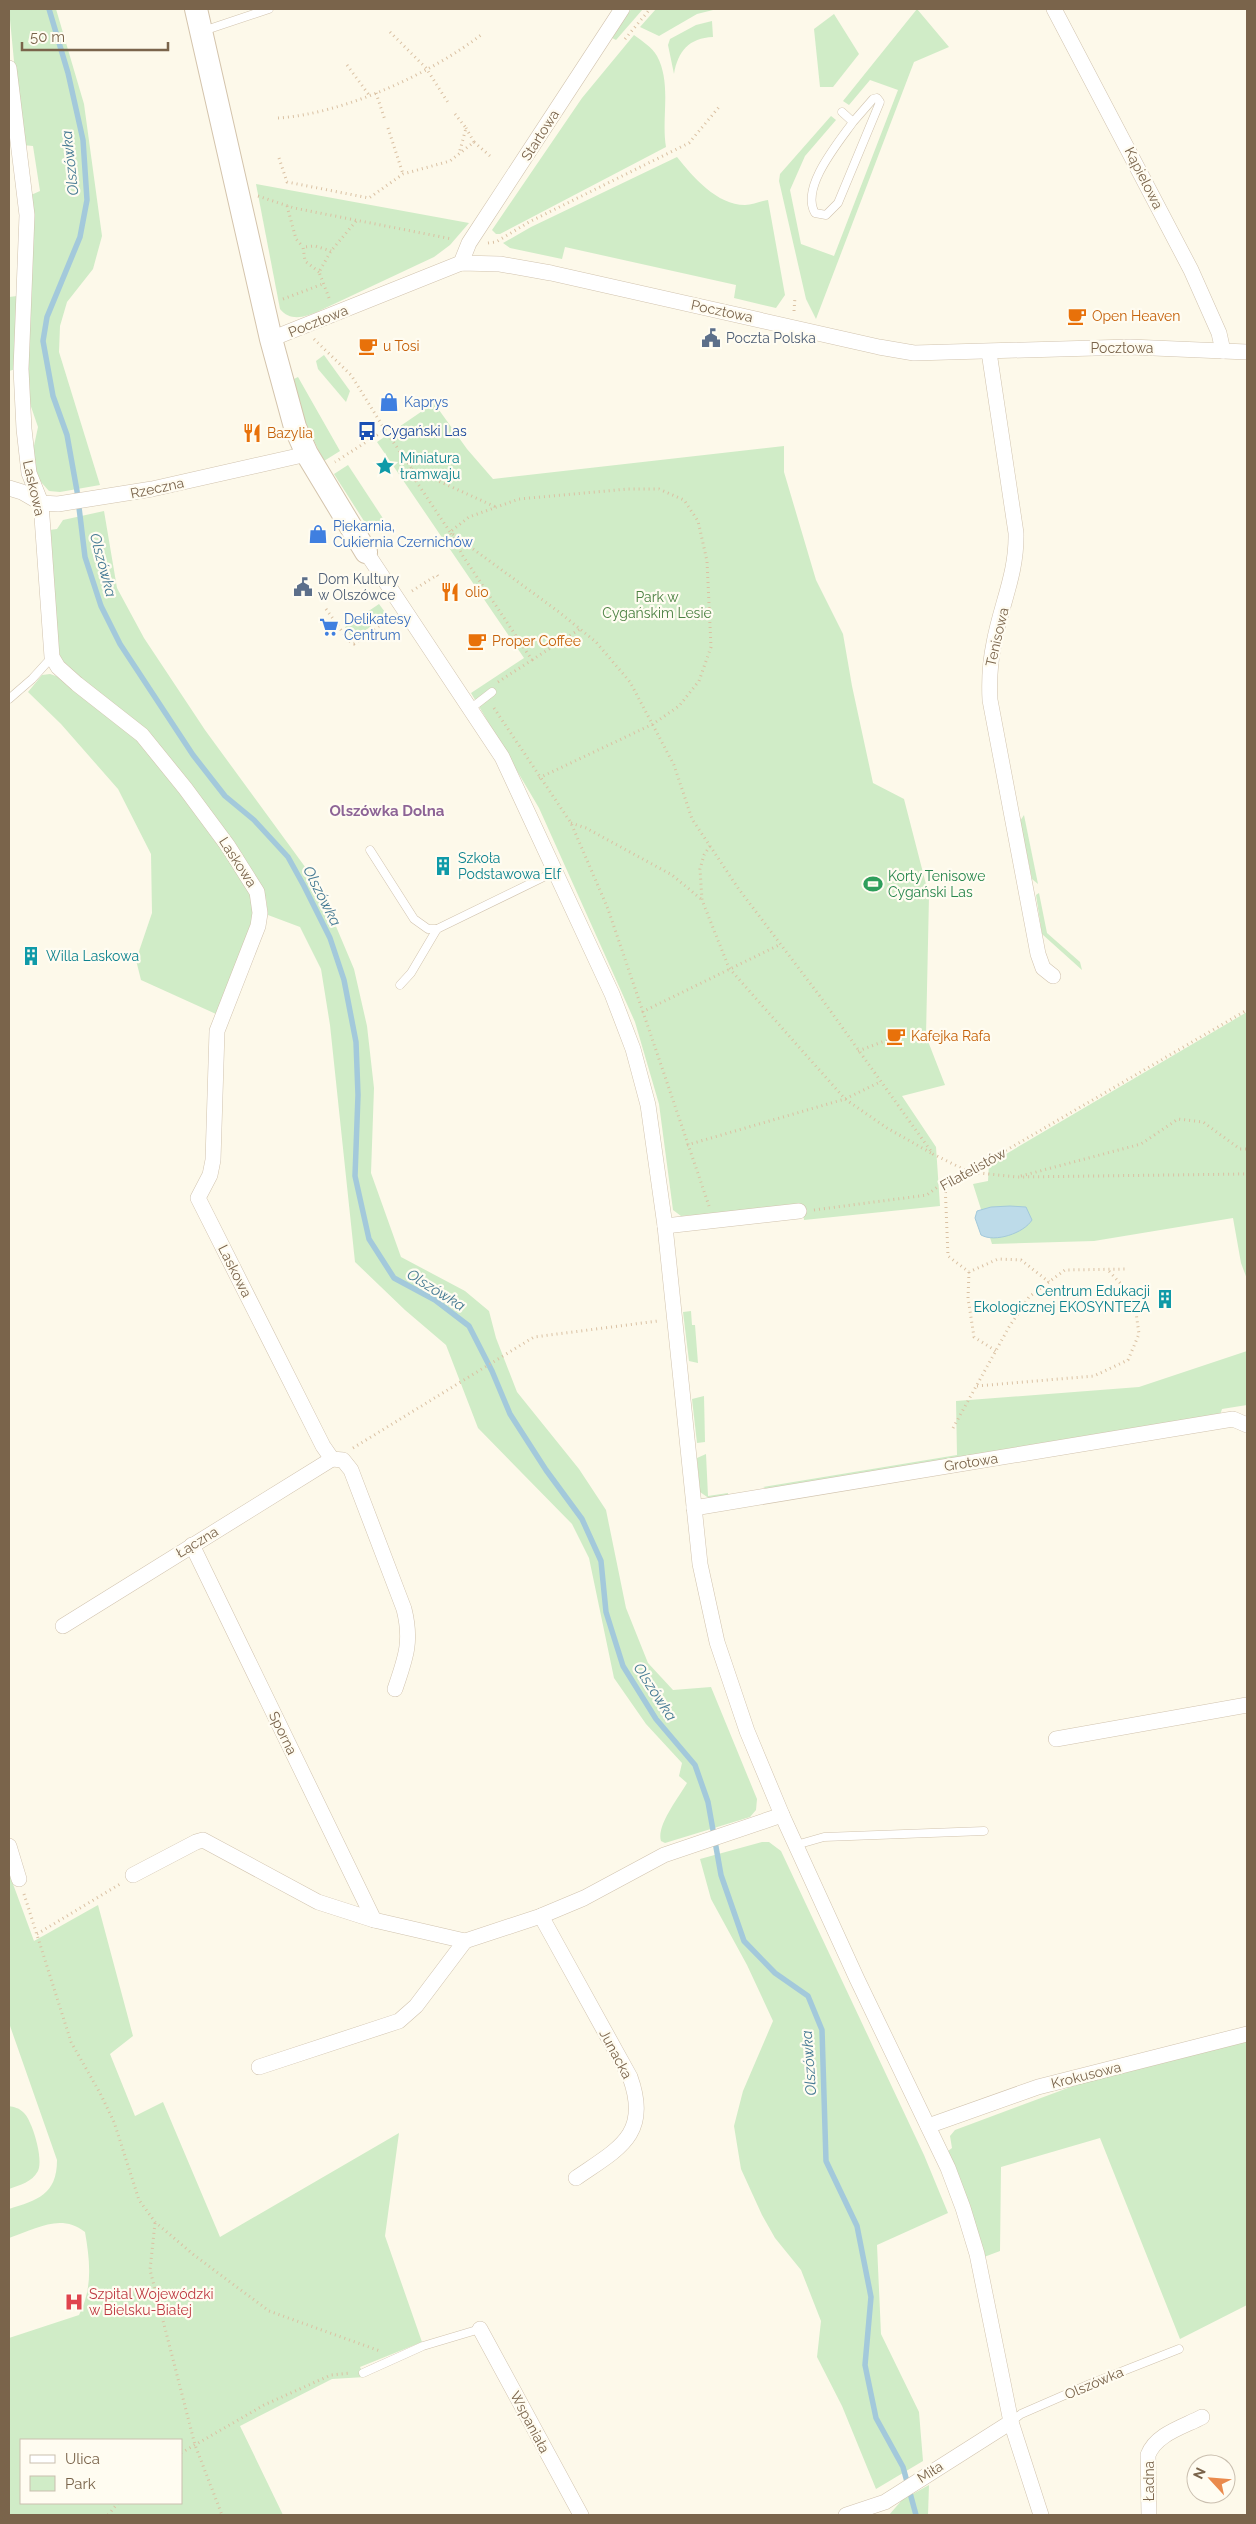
<svg xmlns="http://www.w3.org/2000/svg" width="1256" height="2524" viewBox="0 0 1256 2524" font-family="Raleway,sans-serif">
	<style>
		.green { fill: #d0ecc7; fill-rule: evenodd }
		.water { fill: #bddbe9; stroke: #a3c9db }
		.lines { fill: none; stroke-linecap: round; stroke-linejoin: round }
		.stream { stroke: #a3c9db; stroke-width: 5.5 }
		.lane-casing { stroke: #d1c3ae; stroke-width: 9 }
		.street-casing { stroke: #d1c3ae; stroke-width: 16 }
		.secondary-casing { stroke: #d4c4ac; stroke-width: 24 }
		.path { stroke: #dac1a3; stroke-width: 3; stroke-dasharray: 1 4; stroke-linecap: butt }
		.lane { stroke: #fff; stroke-width: 8 }
		.street { stroke: #fff; stroke-width: 15 }
		.secondary { stroke: #fff; stroke-width: 22 }
		.labels { text-anchor: middle; stroke-width: 4.5; stroke-linejoin: round; paint-order: stroke }
		.street-label { font-size: 14px; fill: #7a644b; stroke: #fffcf1 }
		.food-label { font-size: 14px; fill: #c56008; stroke: #fffcf1; text-anchor: start }
		.service-label { font-size: 14px; fill: #4e5e75; stroke: #fffcf1; text-anchor: start }
		.shop-label { font-size: 14px; fill: #366cbe; stroke: #fffcf1; text-anchor: start }
		.transit-label { font-size: 14px; fill: #164399; stroke: #fffcf1; text-anchor: start }
		.culture-label { font-size: 14px; fill: #0d838f; stroke: #fffcf1; text-anchor: start }
		.park-label { font-size: 14px; fill: #4b8142; stroke: #fffcf1 }
		.leisure-label { font-size: 14px; fill: #27864d; stroke: #fffcf1; text-anchor: start }
		.health-label { font-size: 14px; fill: #be3a42; stroke: #fffcf1; text-anchor: start }
		.water-label { font-size: 15px; font-style: italic; fill: #477b95; stroke: #fffcf1 }
		.neighbourhood-label { font-size: 15px; font-weight: bold; fill: #8d6496; stroke: #fffcf1 }
	</style>
	<rect width="100%" height="100%" fill="#fdf9ea"/>
	<g class="green">
		<path d="M9 9H56L84 104 102 236 93 269 67 302 60 326 59 352 100 485 60 492 49 491 41 482 38 483 32 455 38 427 27 395 31 195 40 191 33 146 22 145Z"/>
		<path d="M631 9H643L616 40 612 38Z"/>
		<path d="M656 9H717L697 14 659 36 640 27Z"/>
		<path d="M917 9 949 47 914 62 816 319 806 299 779 181 780 174 831 116 836 120 805 156 790 190 801 244 834 256 898 90 870 80 849 105 843 101Z"/>
		<path d="M834 14 859 54 833 87H820L814 29Z"/>
		<path d="M712 21 713 37C689 38 678 51 674 74L668 45 670 39 696 25Z"/>
		<path d="M634 35C642 41 652 47 657 56 672 84 661 118 666 147L500 234H496L492 230 582 98Z"/>
		<path d="M677 157C693 177 717 205 745 205 752 205 761 201 768 200L785 295 776 308 734 298 736 285 565 247 562 259 510 248 503 243 531 227Z"/>
		<path d="M256 184 469 223 450 245 434 257 319 311C306 317 290 322 280 309Z"/>
		<path d="M17 296 16 369 9 371V297Z"/>
		<path d="M324 355 350 391 346 402 318 369 316 361Z"/>
		<path d="M298 377 340 451 324 461C316 445 291 396 294 379Z"/>
		<path d="M434 403 467 449 493 479 784 446V472L816 580 843 634 852 686 873 783 904 799 929 896 926 1036 945 1085 902 1096 936 1147 940 1206 804 1220 802 1204 744 1212 681 1216 673 1210 659 1104 635 1022 539 808 471 693 524 658 377 442Z"/>
		<path d="M348 465 386 523 371 532 334 474Z"/>
		<path d="M104 511 117 588 144 638 205 730 319 886 354 969 367 1026 374 1088 371 1173 401 1257 465 1291 489 1311 496 1338 517 1392 579 1469 606 1510 626 1608 648 1663 673 1690 711 1687 757 1799 756 1810 750 1817 665 1843 661 1841C656 1826 679 1797 687 1783L679 1776 682 1763 646 1724 614 1678 589 1558 572 1524 478 1428 446 1345 405 1310 355 1262 330 1025 321 969 300 927 268 915 266 898 259 882 189 786 64 663 58 655 49 530 57 529 63 520Z"/>
		<path d="M379 604 387 615 353 639 345 627Z"/>
		<path d="M50 674 62 678 139 738 222 846 253 900 252 924 216 1014 141 980 136 960 152 913 151 854 118 789 61 724 28 692 42 675Z"/>
		<path d="M1024 815 1038 884 1032 879 1020 821Z"/>
		<path d="M1039 893 1047 933 1080 962 1082 970 1042 934 1036 895Z"/>
		<path d="M1247 1012V1279L1241 1263 1233 1218 1094 1241 992 1244 973 1184 988 1181 989 1164Z"/>
		<path d="M691 1311 692 1325H695L698 1363 689 1361 683 1312Z"/>
		<path d="M1247 1351V1405L1222 1409 1220 1415 772 1491 763 1487 957 1455 956 1401 1139 1387Z"/>
		<path d="M704 1396 705 1442 697 1443 692 1399Z"/>
		<path d="M706 1454 708 1496 728 1493V1497L710 1499 700 1492 697 1458Z"/>
		<path d="M762 1842H769L781 1851 924 2155 948 2213 877 2245 881 2334 919 2412 923 2461 876 2489 842 2406 817 2357 821 2321 801 2270 775 2238 762 2215 741 2169 734 2126 743 2091 773 2021 747 1965 711 1899 700 1859Z"/>
		<path d="M9 1873 34 1941 98 1905 133 2036 110 2054 135 2116 163 2102 220 2237 399 2133 385 2236 422 2342 360 2367 365 2377 332 2379 240 2426 283 2515H9V2338L79 2315C93 2288 90 2261 85 2232 60 2213 37 2229 9 2238V2209C37 2200 57 2195 57 2160L9 2023ZM21 2440H181V2503H21Z"/>
		<path d="M1247 2040V2305L1180 2339 1100 2138 1001 2167 1000 2251 984 2257 948 2151 952 2148 950 2136 955 2130 1084 2082Z"/>
		<path d="M9 2106C14 2107 19 2108 23 2112 32 2119 44 2160 38 2171 32 2182 20 2185 9 2189Z"/>
		<path d="M929 2485 928 2515H889L902 2500Z"/>
	</g>
	<path class="water" d="M1010 1206 1026 1207 1032 1220C1024 1233 995 1243 981 1235L975 1218 977 1211 991 1207Z"/>
	<g class="lines">
		<path class="stream" d="M49 9 68 73 83 140 87 200 80 237 47 317 43 341 53 396 67 435 77 491 85 557 101 606 120 644 193 755 225 796 254 820 288 857 304 886 330 938 344 980 356 1042 358 1095 355 1176 369 1239 394 1278 435 1300 469 1326 492 1371 510 1414 546 1470 582 1519 601 1561 606 1612 623 1666 656 1719 695 1765 708 1802 721 1875 744 1941 775 1973 808 1996 822 2030 826 2161 857 2226 871 2297 865 2365 876 2418 903 2467 916 2515"/>
		<g class="lane-casing">
			<g id="lane">
				<path d="M203 31 269 9"/>
				<path d="M842 112 853 122C838 143 800 188 815 213L826 215 838 203 880 102 877 98 873 99 853 122"/>
				<path d="M9 699 32 679 52 657"/>
				<path d="M470 709 492 692"/>
				<path d="M370 850 414 919 428 929H437"/>
				<path d="M400 985 411 973 437 929 556 871"/>
				<path d="M796 1845 824 1837 984 1831"/>
				<path d="M363 2373 423 2346 480 2329"/>
				<path d="M1011 2422 1021 2414 1090 2384 1179 2349"/>
			</g>
		</g>
		<g class="street-casing">
			<g id="street">
				<path d="M1054 9 1191 270 1219 333 1223 351"/>
				<path d="M9 68 27 215 21 369 24 429 29 473 41 503 52 657 58 667 77 684 142 735 185 788 228 846 257 892 260 913 258 926 217 1031 213 1160 210 1175 198 1198 323 1446 332 1459 343 1460 351 1470 404 1609C412 1641 406 1657 395 1689"/>
				<path d="M461 263 469 243 622 9"/>
				<path d="M271 339 461 263 500 264 551 273 879 347 914 353 1130 347 1247 352"/>
				<path d="M989 352 1016 533C1017 574 1001 604 994 643 990 662 989 681 990 700L1038 954 1043 968 1053 976"/>
				<path d="M9 488 22 492 41 503 58 504 152 489 307 454"/>
				<path d="M366 552 502 757 612 994 633 1049 648 1105 665 1226 700 1564 717 1642 747 1731 782 1815 857 1979 948 2168 963 2208 977 2254 1011 2422 1041 2515"/>
				<path d="M665 1226 799 1211"/>
				<path d="M694 1508 1233 1419 1247 1425"/>
				<path d="M192 1545 374 1920"/>
				<path d="M63 1626 332 1459"/>
				<path d="M1056 1739 1247 1705"/>
				<path d="M9 1846 19 1879"/>
				<path d="M133 1875 196 1842 203 1840 318 1902 374 1920 465 1941"/>
				<path d="M541 1916 630 2077C651 2135 618 2149 576 2178"/>
				<path d="M465 1941 541 1916 584 1898 664 1855 782 1815"/>
				<path d="M259 2067 399 2021 416 2006 465 1941"/>
				<path d="M928 2126 1038 2087 1247 2034"/>
				<path d="M480 2329 581 2515"/>
				<path d="M846 2515 885 2502 1011 2422"/>
				<path d="M1149 2515 1148 2455C1156 2434 1183 2427 1202 2417"/>
			</g>
		</g>
		<g class="secondary-casing">
			<path id="secondary" d="M196 9 271 339 295 427 307 454 366 552"/>
		</g>
		<g class="path">
			<path d="M390 32 426 68 449 104"/>
			<path d="M625 39 650 9"/>
			<path d="M347 65 369 95"/>
			<path d="M376 93 385 120"/>
			<path d="M455 114 466 128 459 154"/>
			<path d="M278 118C343 114 430 74 481 35"/>
			<path d="M388 128 403 174"/>
			<path d="M466 128 474 142"/>
			<path d="M279 158 287 182 369 198 403 174 450 161 474 142 490 156"/>
			<path d="M258 196 294 208 452 239"/>
			<path d="M287 206 296 239 303 247"/>
			<path d="M488 243 496 242 529 222 689 143 719 107"/>
			<path d="M319 272 305 261 303 247 315 246 331 251"/>
			<path d="M329 298 319 272 331 251 357 220"/>
			<path d="M283 299 323 284"/>
			<path d="M794 311 795 297"/>
			<path d="M314 339 351 375 385 430 335 462"/>
			<path d="M385 430 412 469 416 481 450 532 559 612 596 642 630 682 674 765 692 819 738 888 819 995 933 1154 969 1172 1017 1177 1247 1174"/>
			<path d="M412 469 498 508"/>
			<path d="M412 591 437 575 440 579"/>
			<path d="M326 609 349 641 354 644 390 618"/>
			<path d="M532 660 580 629"/>
			<path d="M498 682 532 660 463 556 450 532 469 517 519 499 628 489H659L684 500 698 521 707 561 711 647 699 681 679 706 653 724 539 778"/>
			<path d="M494 708 571 823 608 909 709 1206"/>
			<path d="M571 823 586 828 672 875 701 899"/>
			<path d="M710 846 704 855 700 869 702 900 729 968 845 1099 887 1128 931 1153"/>
			<path d="M642 1012 781 944"/>
			<path d="M858 1051 890 1039"/>
			<path d="M687 1145 845 1099 880 1082"/>
			<path d="M1021 1176 1141 1144 1178 1119 1203 1122 1240 1149H1247"/>
			<path d="M945 1182 948 1256 969 1272 998 1259 1021 1260 1049 1282"/>
			<path d="M814 1210 927 1195 945 1181 969 1172 1247 1010"/>
			<path d="M969 1272 968 1298 974 1337 996 1351"/>
			<path d="M977 1386 1094 1376 1128 1360 1139 1334 1134 1298 1107 1269"/>
			<path d="M953 1428 1009 1327 1029 1297 1065 1270 1128 1269"/>
			<path d="M353 1448 534 1337 658 1321"/>
			<path d="M24 1894 71 2042 100 2093 114 2122 139 2200 155 2222 194 2255 269 2311 380 2351"/>
			<path d="M37 1934 120 1884"/>
			<path d="M155 2223 150 2270 195 2445 222 2515"/>
			<path d="M181 2453 264 2405 331 2375 351 2373"/>
			<path d="M108 2515 118 2503"/>
		</g>
		<use href="#lane" class="lane"/>
		<use href="#street" class="street"/>
		<use href="#secondary" class="secondary"/>
	</g>
	<defs>
		<g id="cafe-bare" transform="scale(1.5)"><path d="M-5.5-4.5H6V0H3Q3 3.5 0 3.5H-2.5Q-5.5 3.5-5.5 0ZM3-3.2v2h1.7v-2ZM-6 4.5H4V6H-6Z" fill="#e8710a" stroke="#fffcf1" stroke-width="2.5" paint-order="stroke"/></g>
		<g id="civic-bare" transform="scale(1.5)"><path d="M-.6-6.5H3V-4.5H.6V-3L4-1V1h2V6H-6V1h2V-1L-.6-3ZM-1.2 2.5V6h2.4V2.5Z" fill="#5c6f8a" stroke="#fffcf1" stroke-width="2.5" paint-order="stroke"/></g>
		<g id="shop-bare" transform="scale(1.5)"><path d="M-5-2.5h2.3a2.7 3.5 0 0 1 5.4 0H5L5.5 6h-11ZM-1.5-2.5h3a1.5 2.3 0 0 0-3 0Z" fill="#3f7fe0" stroke="#fffcf1" stroke-width="2.5" paint-order="stroke"/></g>
		<g id="bus-bare" transform="scale(1.5)"><path d="M-5-6H5V4H4V6H2V4H-2V6H-4V4H-5ZM-3.5-4V0h7V-4ZM-3.5 1.2v1.5H-2V1.2ZM2 1.2v1.5H3.5V1.2Z" fill="#1a4fb4" stroke="#fffcf1" stroke-width="2.5" paint-order="stroke"/></g>
		<g id="restaurant-bare" transform="scale(1.5)"><path d="M-5-6h1v4h1v-4h1v4h1v-4h1v5L-1.5 .5V6h-2V.5L-5-1ZM5-6V6H3V1.5H1.5Q1.5-4 5-6Z" fill="#e8710a" stroke="#fffcf1" stroke-width="2.5" paint-order="stroke"/></g>
		<g id="sight-bare" transform="scale(1.5)"><path d="M0-6L1.8-2.2L6-1.7L2.9 1.2L3.7 5.4L0 3.3L-3.7 5.4L-2.9 1.2L-6-1.7L-1.8-2.2Z" fill="#0f9aa8" stroke="#fffcf1" stroke-width="2.5" paint-order="stroke"/></g>
		<g id="supermarket-bare" transform="scale(1.5)"><path d="M-6-5.5h2.5l.6 2H6L4.5 2H-2.5L-4.4-4H-6ZM-1.5 3.2a1.3 1.3 0 1 0 .1 0ZM3 3.2a1.3 1.3 0 1 0 .1 0Z" fill="#3f7fe0" stroke="#fffcf1" stroke-width="2.5" paint-order="stroke"/></g>
		<g id="building-bare" transform="scale(1.5)"><path d="M-4-6H4V6H1V3H-1V6H-4ZM-2.5-4.3h1.7v1.8h-1.7ZM.8-4.3h1.7v1.8H.8ZM-2.5-1h1.7V.8h-1.7ZM.8-1h1.7V.8H.8Z" fill="#0f9aa8" stroke="#fffcf1" stroke-width="2.5" paint-order="stroke"/></g>
		<g id="stadium-bare" transform="scale(1.5)"><path d="M0-5a6.5 5 0 1 0 0 10a6.5 5 0 1 0 0-10ZM-3.5-1.8h7v3.6h-7Z" fill="#2e9e5b" stroke="#fffcf1" stroke-width="2.5" paint-order="stroke"/></g>
		<g id="hospital-bare" transform="scale(1.5)"><path d="M-5-5h3v3.5h4V-5h3V5h-3V1.5h-4V5h-3Z" fill="#e0444e" stroke="#fffcf1" stroke-width="2.5" paint-order="stroke"/></g>
	</defs>
	<g fill-rule="evenodd">
		<use href="#cafe-bare" x="1077" y="316"/>
		<use href="#civic-bare" x="711" y="338"/>
		<use href="#cafe-bare" x="368" y="346"/>
		<use href="#shop-bare" x="389" y="402"/>
		<use href="#bus-bare" x="367" y="431"/>
		<use href="#restaurant-bare" x="252" y="433"/>
		<use href="#sight-bare" x="385" y="466"/>
		<use href="#shop-bare" x="318" y="534"/>
		<use href="#civic-bare" x="303" y="587"/>
		<use href="#restaurant-bare" x="450" y="592"/>
		<use href="#supermarket-bare" x="329" y="627"/>
		<use href="#cafe-bare" x="477" y="641"/>
		<use href="#building-bare" x="443" y="866"/>
		<use href="#stadium-bare" x="873" y="884"/>
		<use href="#building-bare" x="31" y="956"/>
		<use href="#cafe-bare" x="896" y="1036"/>
		<use href="#building-bare" x="1165" y="1299"/>
		<use href="#hospital-bare" x="74" y="2302"/>
	</g>
	<g class="labels">
		<g class="street-label">
			<text transform="translate(540 135) rotate(-57)" y="5">Startowa</text>
			<text transform="translate(1144 178) rotate(63)" y="5">Kąpielowa</text>
			<text transform="translate(722 311) rotate(12)" y="5">Pocztowa</text>
			<text transform="translate(318 321) rotate(-22)" y="5">Pocztowa</text>
			<text x="1122" y="353">Pocztowa</text>
			<text transform="translate(34 488) rotate(77)" y="5">Laskowa</text>
			<text transform="translate(157 488) rotate(-12)" y="5">Rzeczna</text>
			<text transform="translate(997 637) rotate(-77)" y="5">Tenisowa</text>
			<text transform="translate(238 862) rotate(57)" y="5">Laskowa</text>
			<text transform="translate(973 1169) rotate(-29)" y="5">Filatelistów</text>
			<text transform="translate(235 1271) rotate(63)" y="5">Laskowa</text>
			<text transform="translate(971 1462) rotate(-9)" y="5">Grotowa</text>
			<text transform="translate(197 1542) rotate(-31)" y="5">Łączna</text>
			<text transform="translate(283 1733) rotate(64)" y="5">Sporna</text>
			<text transform="translate(616 2054) rotate(62)" y="5">Junacka</text>
			<text transform="translate(1086 2075) rotate(-14)" y="5">Krokusowa</text>
			<text transform="translate(1094 2383) rotate(-23)" y="5">Olszówka</text>
			<text transform="translate(530 2422) rotate(62)" y="5">Wspaniała</text>
			<text transform="translate(930 2472) rotate(-33)" y="5">Miła</text>
			<text transform="translate(1149 2481) rotate(-90)" y="5">Ładna</text>
		</g>
		<g class="food-label">
			<text x="1092" y="321">Open Heaven</text>
			<text x="383" y="351">u Tosi</text>
			<text x="267" y="438">Bazylia</text>
			<text x="465" y="597">olio</text>
			<text x="492" y="646">Proper Coffee</text>
			<text x="911" y="1041">Kafejka Rafa</text>
		</g>
		<g class="service-label">
			<text x="726" y="343">Poczta Polska</text>
			<text x="318" y="584">Dom Kultury<tspan x="318" dy="16">w Olszówce</tspan></text>
		</g>
		<g class="shop-label">
			<text x="404" y="407">Kaprys</text>
			<text x="333" y="531">Piekarnia,<tspan x="333" dy="16">Cukiernia Czernichów</tspan></text>
			<text x="344" y="624">Delikatesy<tspan x="344" dy="16">Centrum</tspan></text>
		</g>
		<g class="transit-label">
			<text x="382" y="436">Cygański Las</text>
		</g>
		<g class="culture-label">
			<text x="400" y="463">Miniatura<tspan x="400" dy="16">tramwaju</tspan></text>
			<text x="458" y="863">Szkoła<tspan x="458" dy="16">Podstawowa Elf</tspan></text>
			<text x="46" y="961">Willa Laskowa</text>
			<text x="1150" y="1296" text-anchor="end">Centrum Edukacji<tspan x="1150" dy="16">Ekologicznej EKOSYNTEZA</tspan></text>
		</g>
		<g class="park-label">
			<text x="657" y="602">Park w<tspan x="657" dy="16">Cygańskim Lesie</tspan></text>
		</g>
		<g class="leisure-label">
			<text x="888" y="881">Korty Tenisowe<tspan x="888" dy="16">Cygański Las</tspan></text>
		</g>
		<g class="health-label">
			<text x="89" y="2299">Szpital Wojewódzki<tspan x="89" dy="16">w Bielsku-Białej</tspan></text>
		</g>
		<g class="water-label">
			<text transform="translate(70 163) rotate(-96)" y="5">Olszówka</text>
			<text transform="translate(103 565) rotate(75)" y="5">Olszówka</text>
			<text transform="translate(322 896) rotate(63)" y="5">Olszówka</text>
			<text transform="translate(436 1290) rotate(32)" y="5">Olszówka</text>
			<text transform="translate(655 1692) rotate(57)" y="5">Olszówka</text>
			<text transform="translate(809 2063) rotate(-94)" y="5">Olszówka</text>
		</g>
		<g class="neighbourhood-label">
			<text x="387" y="816">Olszówka Dolna</text>
		</g>
	</g>
	<rect width="1256" height="2524" fill="none" stroke="#7a644b" stroke-width="20"/>
	<rect x="20" y="2439" width="162" height="65" fill="#fffcf1" stroke="#cabfaf"/>
	<rect x="30" y="2455" width="25" height="8" fill="#ffffff" stroke="#cabfaf"/>
	<text x="65" y="2464" font-size="15" fill="#7a644b">Ulica</text>
	<rect x="30" y="2476" width="25" height="15" fill="#d0ecc7" stroke="#cabfaf"/>
	<text x="65" y="2489" font-size="15" fill="#7a644b">Park</text>
	<g transform="translate(1211 2479) rotate(296)"><circle r="24" fill="#fffcf1" stroke="#cabfaf"/>
	<path d="M0-4L9 19L0 12L-9 19Z" fill="#ea8a4c"/>
	<text y="-8" font-size="14" font-weight="bold" text-anchor="middle" fill="#7a644b">N</text>
	</g>
	<path d="M22 42v8h146v-8" fill="none" stroke="#7a644b" stroke-width="2.5"/>
	<text x="30" y="42" font-size="15" fill="#7a644b" stroke="#fffcf1" stroke-width="4" paint-order="stroke">50 m</text>
</svg>
